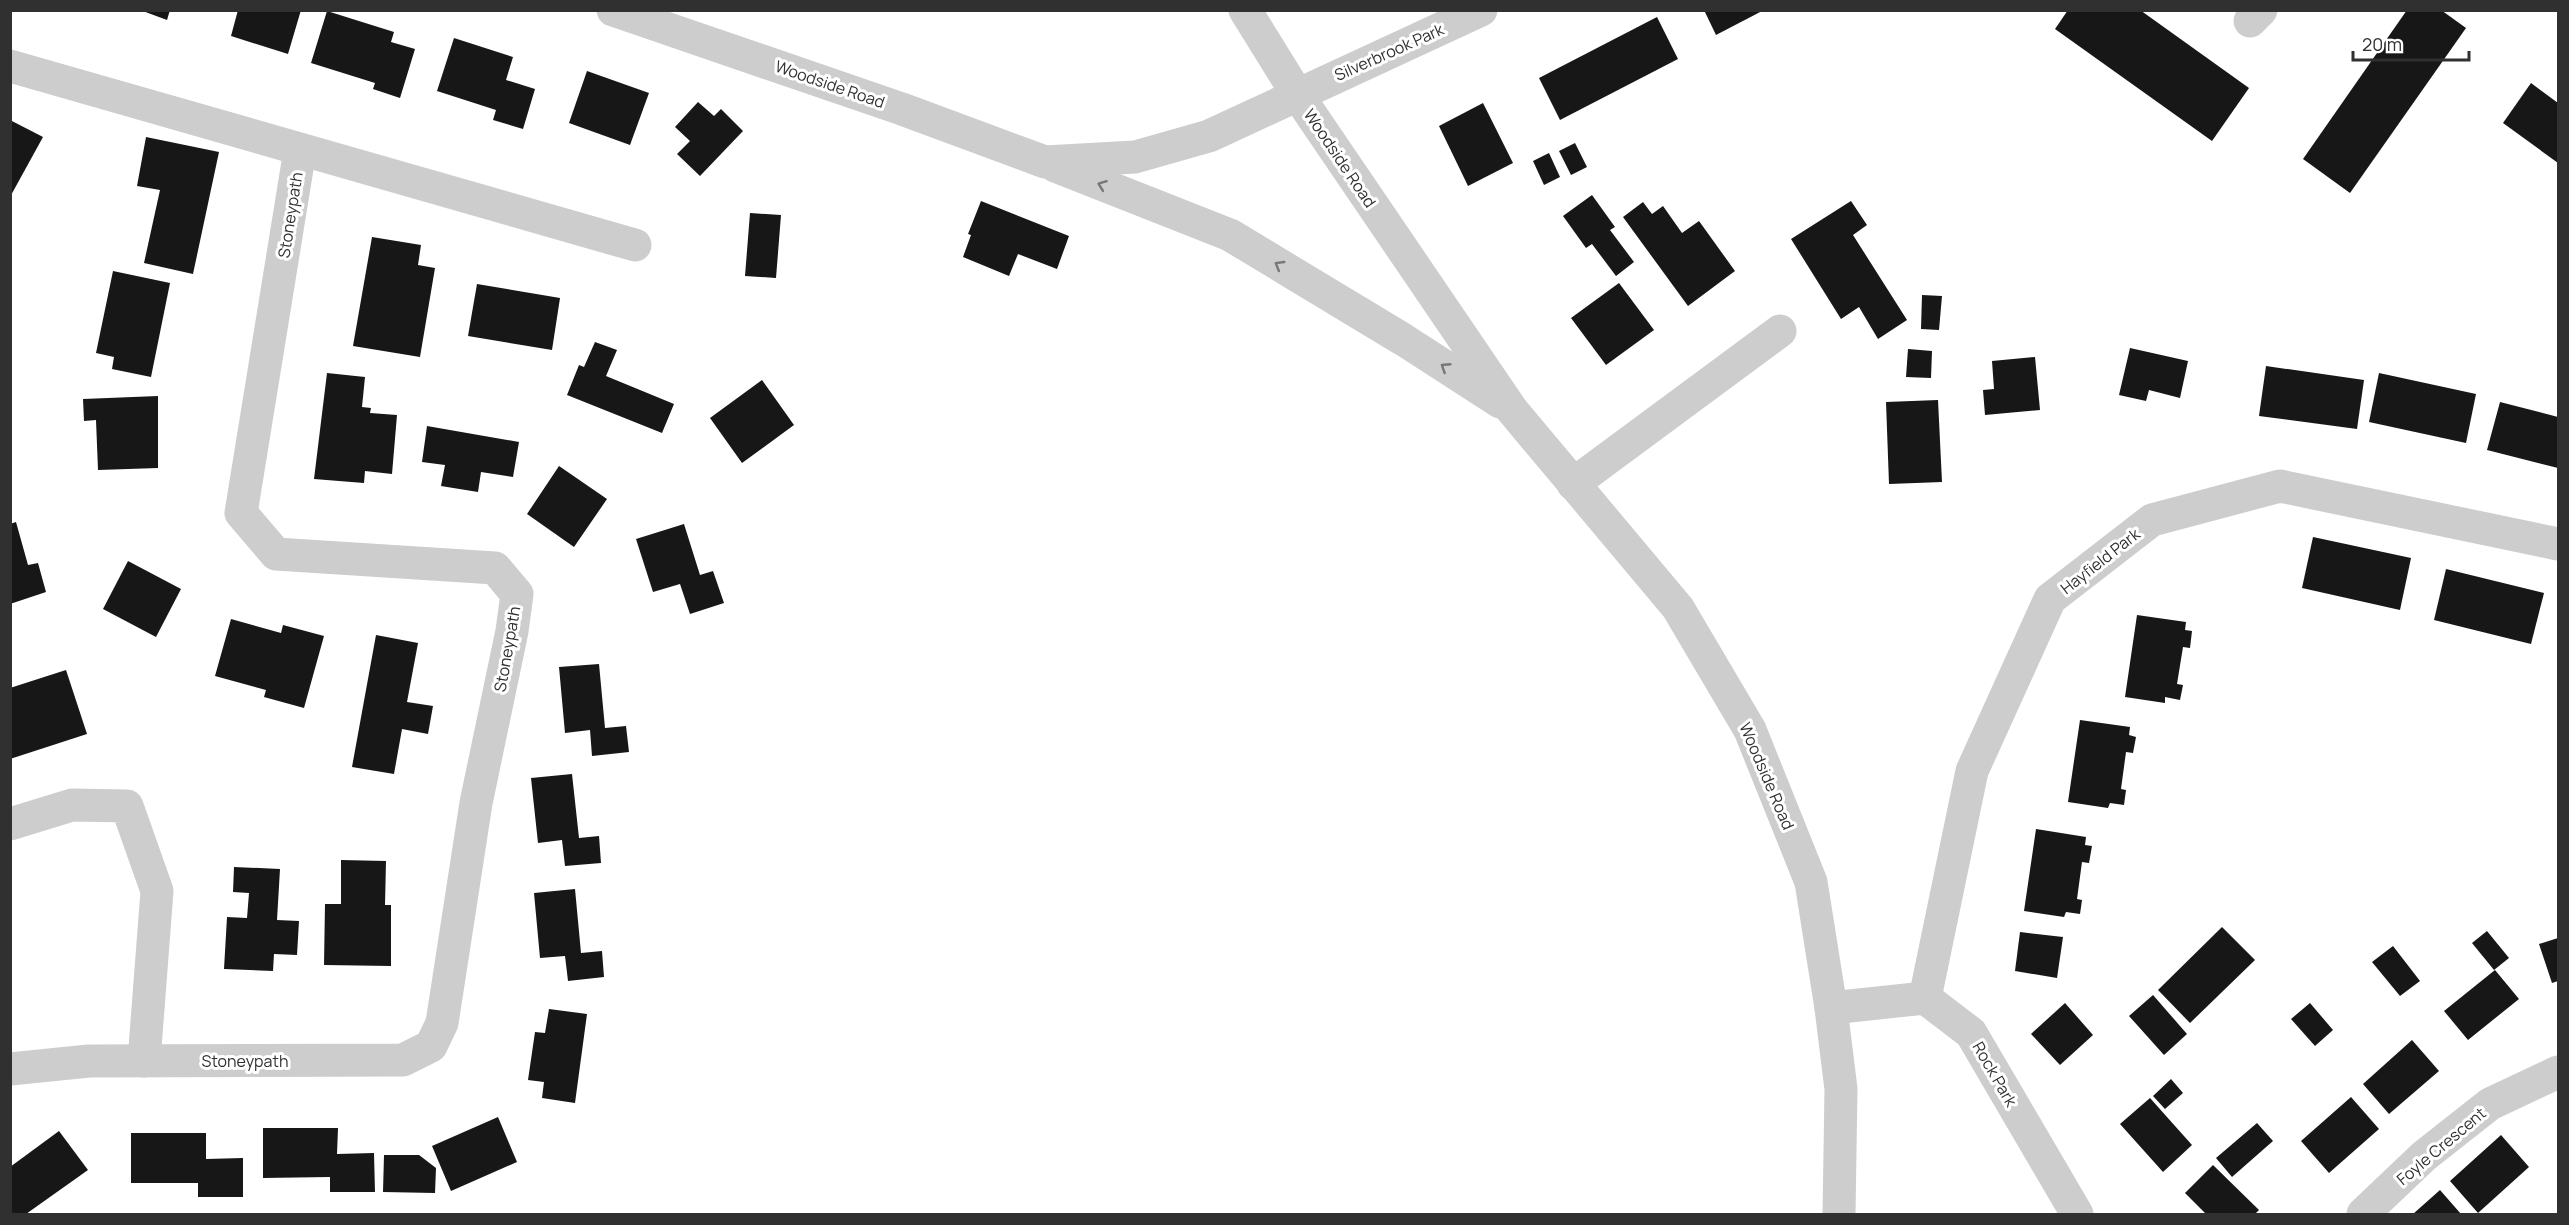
<svg xmlns="http://www.w3.org/2000/svg" width="2569" height="1225" viewBox="0 0 2569 1225" font-family="Manrope,sans-serif">
	<style>
		.building { fill: #171717 }
		.lines { fill: none; stroke-linecap: round; stroke-linejoin: round }
		.minor { stroke: #cdcdcd; stroke-width: 33 }
		.oneway { stroke: #777 }
		.labels { text-anchor: middle; stroke-width: 6; stroke-linejoin: round; paint-order: stroke }
		.street-label { font-size: 16px; fill: #303030; stroke: #fff }
	</style>
	<rect width="100%" height="100%" fill="#fff"/>
	<g class="building">
		<path d="M140 10H170L167 20Z"/>
		<path d="M238 10H301L288 54 231 36Z"/>
		<path d="M1704 10H1764L1716 35Z"/>
		<path d="M2068 10H2140L2249 88 2212 141 2055 29Z"/>
		<path d="M2407 10H2441L2466 28 2350 193 2303 159Z"/>
		<path d="M327 11 394 32 391 42 415 49 400 98 373 89 375 83 311 63Z"/>
		<path d="M1657 17 1678 59 1560 120 1539 78Z"/>
		<path d="M454 38 513 57 506 80 535 89 523 129 493 120 496 110 437 91Z"/>
		<path d="M587 71 649 93 630 145 569 123Z"/>
		<path d="M2531 83 2558 103V163L2503 123Z"/>
		<path d="M698 102 714 116 721 109 743 131 700 176 677 154 690 141 675 127Z"/>
		<path d="M1483 103 1513 163 1468 186 1439 126Z"/>
		<path d="M10 120 43 137 10 197Z"/>
		<path d="M146 137 219 152 193 274 144 263 160 190 137 186Z"/>
		<path d="M1575 143 1587 167 1571 175 1559 151Z"/>
		<path d="M1549 153 1560 177 1544 185 1533 161Z"/>
		<path d="M1592 195 1615 227 1610 230 1634 262 1616 276 1592 244 1586 248 1563 216Z"/>
		<path d="M981 201 1069 236 1057 269 1018 254 1009 276 963 257 971 235 968 234Z"/>
		<path d="M1851 201 1867 225 1853 235 1907 320 1878 339 1859 307 1841 319 1791 239Z"/>
		<path d="M1643 202 1652 214 1663 206 1682 233 1699 221 1735 271 1688 306 1623 217Z"/>
		<path d="M750 213 781 215 776 278 745 276Z"/>
		<path d="M372 237 421 245 418 265 435 268 420 357 353 346Z"/>
		<path d="M113 271 170 283 151 377 112 369 114 357 96 353Z"/>
		<path d="M1619 283 1654 330 1606 365 1571 318Z"/>
		<path d="M477 284 560 298 552 350 468 336Z"/>
		<path d="M1922 295 1942 296 1939 330 1921 329Z"/>
		<path d="M595 342 617 350 606 376 674 404 662 433 567 395 579 365 584 367Z"/>
		<path d="M2130 348 2188 361 2180 398 2149 390 2146 401 2119 395Z"/>
		<path d="M1908 349 1932 351 1931 378 1906 377Z"/>
		<path d="M2035 357 2040 410 1985 415 1983 390 1994 389 1992 361Z"/>
		<path d="M2266 366 2364 380 2357 429 2259 416Z"/>
		<path d="M327 373 365 377 362 407 371 408 370 413 397 415 392 474 365 471 364 483 314 479Z"/>
		<path d="M2379 373 2476 394 2466 443 2369 422Z"/>
		<path d="M762 380 794 425 742 463 710 418Z"/>
		<path d="M158 396V468L98 470 96 420 84 421 83 399Z"/>
		<path d="M1938 400 1942 482 1889 484 1886 402Z"/>
		<path d="M2500 402 2558 417V468L2487 450Z"/>
		<path d="M427 426 519 442 513 477 481 472 478 492 441 486 445 465 422 462Z"/>
		<path d="M559 466 607 499 574 547 527 514Z"/>
		<path d="M16 522 28 565 38 563 46 592 10 604V524Z"/>
		<path d="M684 524 700 575 713 571 724 603 690 614 680 584 653 592 636 539Z"/>
		<path d="M2313 537 2411 558 2400 610 2302 588Z"/>
		<path d="M128 561 181 589 156 637 103 609Z"/>
		<path d="M2446 569 2544 593 2531 644 2434 620Z"/>
		<path d="M2137 615 2186 622 2185 630 2192 631 2190 648 2183 647 2177 684 2183 685 2180 700 2165 697V703L2125 697Z"/>
		<path d="M231 619 281 633 283 625 324 636 304 708 264 697 266 690 215 676Z"/>
		<path d="M376 635 418 643 407 702 433 706 428 734 402 729 394 774 352 767Z"/>
		<path d="M599 664 605 728 626 726 629 752 592 756 590 730 565 733 559 667Z"/>
		<path d="M66 670 87 734 10 759V688Z"/>
		<path d="M2080 720 2130 727 2129 735 2136 737 2133 753 2126 752 2121 789 2126 790 2124 805 2110 803 2108 808 2068 802Z"/>
		<path d="M572 774 579 838 599 836 601 863 565 866 562 840 538 843 531 778Z"/>
		<path d="M2036 829 2086 837 2085 845 2092 846 2089 863 2082 862 2077 899 2082 900 2080 914 2066 912 2064 917 2024 911Z"/>
		<path d="M341 860 386 861 385 905H391V966L324 965 325 904H341Z"/>
		<path d="M234 867 280 869 277 920 299 921 297 955 274 954 273 971 224 969 227 917 247 918 249 893 233 892Z"/>
		<path d="M575 889 581 953 602 951 604 977 568 981 565 956 540 958 534 893Z"/>
		<path d="M2222 927 2255 960 2190 1023 2158 990Z"/>
		<path d="M2487 931 2509 958 2494 970 2472 943Z"/>
		<path d="M2020 932 2063 937 2057 978 2015 971Z"/>
		<path d="M2558 938V981L2552 983 2539 944Z"/>
		<path d="M2393 946 2420 981 2400 996 2372 962Z"/>
		<path d="M2495 970 2519 999 2468 1040 2444 1011Z"/>
		<path d="M2153 995 2187 1034 2164 1055 2129 1016Z"/>
		<path d="M2065 1003 2093 1035 2060 1065 2031 1034Z"/>
		<path d="M2310 1003 2333 1030 2315 1046 2291 1019Z"/>
		<path d="M549 1009 587 1014 575 1103 542 1098 544 1082 528 1080 535 1032 545 1033Z"/>
		<path d="M2412 1040 2439 1071 2389 1114 2363 1084Z"/>
		<path d="M2171 1079 2183 1093 2165 1109 2153 1096Z"/>
		<path d="M2351 1097 2379 1129 2329 1173 2301 1141Z"/>
		<path d="M2150 1098 2192 1145 2163 1172 2120 1124Z"/>
		<path d="M498 1117 517 1162 451 1191 432 1146Z"/>
		<path d="M2257 1123 2273 1141 2232 1177 2216 1158Z"/>
		<path d="M263 1128H338L337 1154 374 1153 375 1192H330V1177L263 1178Z"/>
		<path d="M59 1131 88 1170 26 1214H10V1167Z"/>
		<path d="M131 1133H206V1159L243 1158V1197H198V1183H131Z"/>
		<path d="M2501 1135 2529 1167 2478 1213 2450 1181Z"/>
		<path d="M384 1155H419L436 1168 435 1193 383 1192Z"/>
		<path d="M2213 1165 2259 1210 2255 1214H2206L2185 1193Z"/>
		<path d="M2440 1190 2461 1214H2413Z"/>
	</g>
	<g class="lines">
		<g class="minor">
			<path d="M613 10 902 109 1045 162 1135 157 1209 136 1481 10"/>
			<path d="M1245 10 1297 94 1512 410 1678 608 1750 730 1811 882 1831 1008 1841 1089 1839 1214"/>
			<path d="M2250 21 2261 10"/>
			<path d="M10 66 635 245"/>
			<path d="M1055 166 1230 235 1404 340 1500 402"/>
			<path d="M1573 484 1780 331"/>
			<path d="M10 824 72 805 127 806 157 891 144 1061"/>
			<path d="M1925 998 1972 771 2050 599 2152 520 2280 486 2558 544"/>
			<path d="M1831 1008 1925 998 1971 1033 2077 1214"/>
			<path d="M10 1069 89 1061 403 1060 431 1046 442 1023 476 803 512 631 517 594 495 568 276 554 241 513 300 150"/>
			<path d="M2363 1214 2424 1156 2490 1104 2558 1072"/>
		</g>
	</g>
	<defs><path id="oneway-chevron" d="M-2-3.5L2.5 0L-2 3.5" fill="none" stroke-width="1.6" stroke-linecap="round" stroke-linejoin="round" transform="scale(1.5)"/></defs>
	<g class="oneway">
		<use href="#oneway-chevron" transform="translate(1102 185) rotate(-159)"/>
		<use href="#oneway-chevron" transform="translate(1279 265) rotate(-149)"/>
		<use href="#oneway-chevron" transform="translate(1445 367) rotate(-147)"/>
	</g>
	<g class="labels">
		<g class="street-label">
			<text transform="translate(1389 52) rotate(-24)" y="6">Silverbrook Park</text>
			<text transform="translate(830 84) rotate(19)" y="6">Woodside Road</text>
			<text transform="translate(1340 158) rotate(56)" y="6">Woodside Road</text>
			<text transform="translate(290 215) rotate(-81)" y="6">Stoneypath</text>
			<text transform="translate(2100 561) rotate(-38)" y="6">Hayfield Park</text>
			<text transform="translate(507 649) rotate(-80)" y="6">Stoneypath</text>
			<text transform="translate(1767 776) rotate(67)" y="6">Woodside Road</text>
			<text x="245" y="1067">Stoneypath</text>
			<text transform="translate(1995 1074) rotate(60)" y="6">Rock Park</text>
			<text transform="translate(2441 1146) rotate(-40)" y="6">Foyle Crescent</text>
		</g>
	</g>
	<rect width="2569" height="1225" fill="none" stroke="#303030" stroke-width="24"/>
	<path d="M2353 51v9h116v-9" fill="none" stroke="#303030" stroke-width="3"/>
	<text x="2362" y="51" font-size="18" fill="#303030" stroke="#ffffff" stroke-width="4.5" paint-order="stroke">20 m</text>
</svg>
